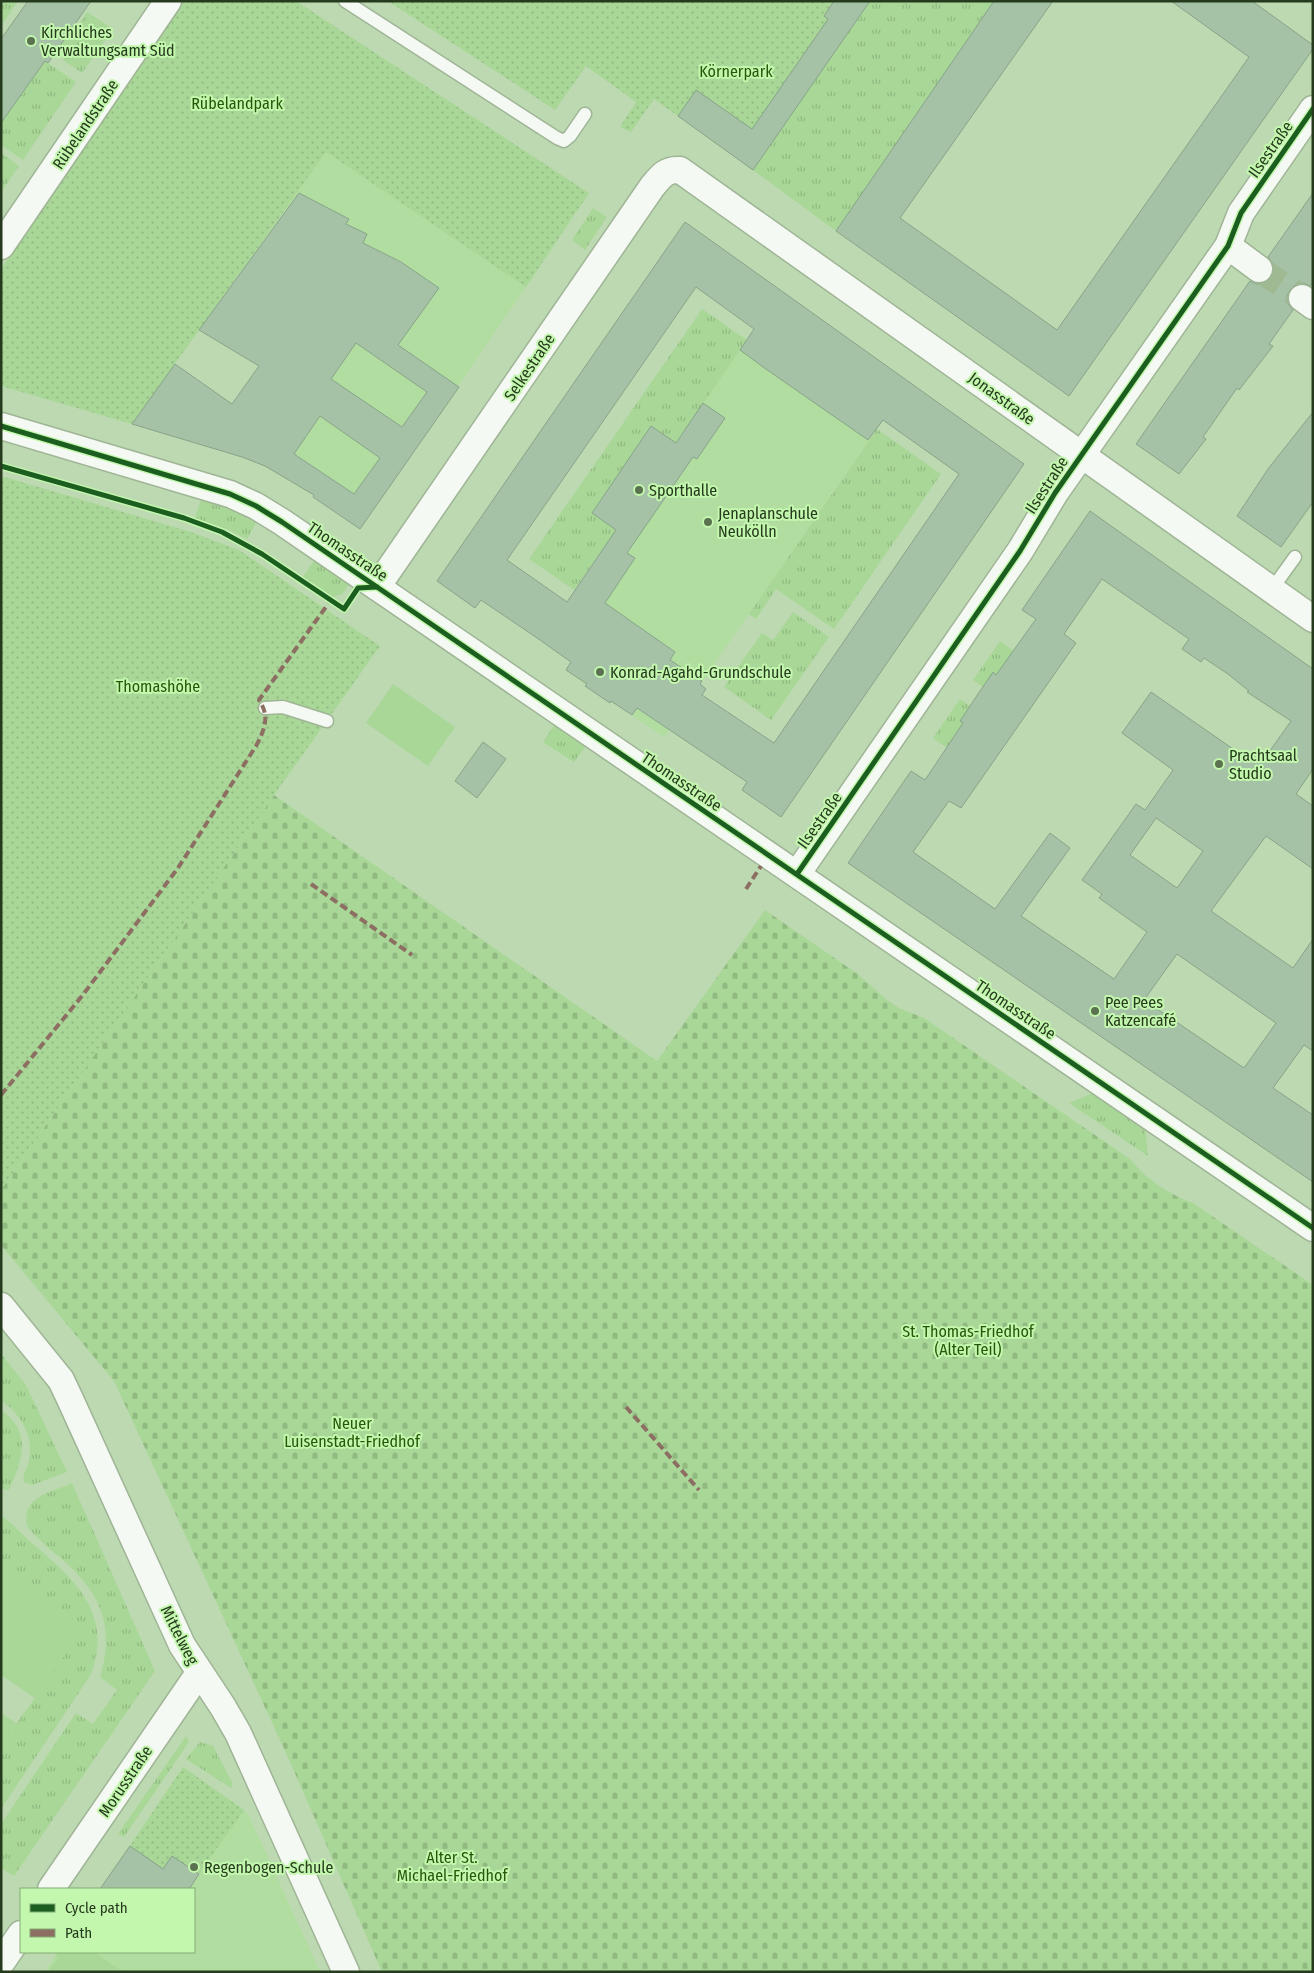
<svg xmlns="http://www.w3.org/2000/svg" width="1314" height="1973" viewBox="0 0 1314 1973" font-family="'Fira Sans Condensed',sans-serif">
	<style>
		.built { fill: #b2dda0 }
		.grass { fill: url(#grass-tufts) }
		.cemetery { fill: url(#cemetery-stones) }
		.park { fill: url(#park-dots) }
		.pitch { fill: #a9d797 }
		.building { fill: #a5c1a6; stroke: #87a489; fill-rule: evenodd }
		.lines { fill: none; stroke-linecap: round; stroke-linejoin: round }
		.street-tunnel { stroke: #9fb993; stroke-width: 26; stroke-dasharray: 26 13; stroke-linecap: butt }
		.lane-casing { stroke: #9fb596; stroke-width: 15 }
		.street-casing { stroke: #9fb596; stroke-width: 29 }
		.lane { stroke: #f5f9f3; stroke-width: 12 }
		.street { stroke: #f5f9f3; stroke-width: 26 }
		.quiet { stroke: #8d6e63; stroke-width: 4; stroke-dasharray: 8 4; stroke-linecap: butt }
		.cycleway-casing { stroke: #c3f7ae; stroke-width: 8 }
		.cycleway { stroke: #1b5e20; stroke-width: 5 }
		.poi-dot { fill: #5b7251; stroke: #c3f7ae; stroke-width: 2 }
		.labels { text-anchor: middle; stroke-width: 4; stroke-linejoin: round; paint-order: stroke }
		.poi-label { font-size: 16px; fill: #263a1d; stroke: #c3f7ae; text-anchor: start }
		.park-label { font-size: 16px; fill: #265707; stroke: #c3f7ae }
		.street-label { font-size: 16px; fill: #263a1d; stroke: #c3f7ae }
	</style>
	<defs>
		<pattern id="grass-tufts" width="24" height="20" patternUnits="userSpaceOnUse" patternTransform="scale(1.25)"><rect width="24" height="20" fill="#a9d797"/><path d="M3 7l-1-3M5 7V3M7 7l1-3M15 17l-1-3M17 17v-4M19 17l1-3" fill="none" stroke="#91b982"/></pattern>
		<pattern id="cemetery-stones" width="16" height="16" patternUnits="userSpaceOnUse" patternTransform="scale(1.25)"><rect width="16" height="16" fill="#a9d797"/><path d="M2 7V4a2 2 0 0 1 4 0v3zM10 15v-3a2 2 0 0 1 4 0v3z" fill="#91b982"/></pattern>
		<pattern id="park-dots" width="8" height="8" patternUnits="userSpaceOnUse" patternTransform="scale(1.25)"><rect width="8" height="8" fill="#a9d797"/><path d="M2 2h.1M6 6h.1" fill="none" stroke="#91b982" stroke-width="1.8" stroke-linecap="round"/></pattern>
	</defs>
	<rect width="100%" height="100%" fill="#bdd9b1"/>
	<g class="built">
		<path d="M326 152 526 287 360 529 295 483 265 466 242 457 347 310 244 268Z"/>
		<path d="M781 291 909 382 664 737 611 701 610 703 585 686 586 684 566 670 571 662 540 641 616 530 592 513 651 426 676 443Z"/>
		<path d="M183 1767 244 1810 249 1816 320 1972H45L58 1952H194V1889H100Z"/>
	</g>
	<g class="grass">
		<path d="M1 1H18L1 26Z"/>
		<path d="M870 1H994L836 231 753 170Z"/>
		<path d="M87 12 113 29 82 73 63 60 67 54 54 45 71 22 83 30 78 26Z"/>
		<path d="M45 61 76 82 23 160 1 145V117L8 113Z"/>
		<path d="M1 153 19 166 1 192Z"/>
		<path d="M593 208 607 217 585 250 572 240Z"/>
		<path d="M702 309 747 340 676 443 651 426 592 513 616 530 574 590 529 559Z"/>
		<path d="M877 429 941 474 834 629 776 589 756 619 749 614Z"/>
		<path d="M203 500 244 514 257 521 247 539 229 530 195 518 200 502Z"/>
		<path d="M315 561 350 583 342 594 333 597 303 577 313 562Z"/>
		<path d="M793 612 829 637 771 720 724 687 762 633 773 640Z"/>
		<path d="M1000 641 1014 651 996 675 993 673 983 687 973 680Z"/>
		<path d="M960 699 970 706 960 721 963 723 947 748 933 738Z"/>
		<path d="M555 724 586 746 574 762 543 742Z"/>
		<path d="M1093 1093 1145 1128 1148 1156 1069 1103Z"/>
		<path d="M1 1354 26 1385 67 1472 32 1485 24 1482C22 1475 26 1471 28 1464 36 1439 21 1414 1 1400Z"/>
		<path d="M1 1410C33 1433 22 1460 9 1490L1 1489Z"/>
		<path d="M72 1483 155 1671 14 1876 1 1868V1824L76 1713 93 1724 117 1690 100 1677C115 1627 101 1594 64 1561 51 1550 37 1539 27 1526 21 1496 50 1493 72 1483Z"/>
		<path d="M1 1516C13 1523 22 1535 33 1544 75 1579 115 1616 90 1676L1 1809V1744L35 1698 84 1627 1 1570Z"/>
		<path d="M186 1736 189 1742 124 1837 118 1834Z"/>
		<path d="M200 1742 213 1746 233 1784 231 1788 186 1759Z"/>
	</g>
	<path class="cemetery" d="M274 795 657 1061 765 910 859 975 887 1000 899 1008 924 1018 1130 1159C1147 1180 1168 1194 1193 1203L1313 1285V1972H382L287 1755 114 1381 1 1245V1190Z"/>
	<g class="park">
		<path d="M184 1H296L589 193 526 287 326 152 132 424 1 386V269Z"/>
		<path d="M388 1H870L753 170 654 99 631 132 620 127 636 102 586 66 555 110Z"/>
		<path d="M1 476 191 532 239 550 380 646 274 795 1 1190Z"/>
		<path d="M183 1767 244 1810 199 1874 172 1856 163 1869 130 1846Z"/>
	</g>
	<g class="pitch">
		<path d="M393 684 455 727 428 766 366 723Z"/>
		<path d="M1 1570 84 1627 35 1698 1 1675Z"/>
		<path d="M1 1713 16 1723 1 1744Z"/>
		<path d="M58 1952H94L123 1972H48L58 1958 55 1956Z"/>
	</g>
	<g class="building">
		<path d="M28 1H91L48 63 45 61 1 123V39Z"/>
		<path d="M834 1H870L753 170 678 116 696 90 752 129 828 19 824 16Z"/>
		<path d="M994 1H1053L900 218 1057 330 1249 57 1171 1H1252L1313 45V49L1069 396 836 231Z"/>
		<path d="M299 193 349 219 346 224 367 234 363 243 401 262 439 288 398 345 459 387 360 529 313 497 314 495 265 466 242 457 132 424 175 364 232 404 259 366 199 330ZM356 343 427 392 402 427 331 379ZM320 416 380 458 354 494 294 454Z"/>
		<path d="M1313 193V282L1310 286 1304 283 1296 284 1290 290 1287 296 1288 304 1293 310 1269 344 1273 346 1239 390 1237 388 1203 437 1206 439 1179 474 1136 444 1250 281 1257 284 1264 283 1271 278 1274 271 1273 264 1268 257Z"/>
		<path d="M685 222 1024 464 781 817 742 790 747 782 637 708 632 715 611 701 610 703 585 686 587 684 566 670 571 662 540 640 481 600 475 608 437 581ZM696 287 754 329 740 350 763 367 868 440 883 420 959 474 774 743 702 695 706 689 700 684 702 681 670 660 675 652 605 603 635 558 627 553 693 457 697 459 725 418 703 403 676 443 651 426 592 513 616 530 567 602 507 560Z"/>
		<path d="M1313 412V502L1281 547 1237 516 1268 469Z"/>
		<path d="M1090 511 1313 669V769L1296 794 1313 806V869L1266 836 1211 911 1293 968 1313 939V1051L1304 1045 1273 1088 1313 1115V1182L848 863 911 771 925 780 963 723 960 721 980 691 993 672 996 675 1036 619 1022 610ZM1102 579 1189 639 1182 649 1201 662 1204 658 1228 674 1249 691 1247 692 1291 721 1267 755 1257 750 1249 760 1151 692 1122 733 1173 770 1145 810 1136 804 1082 880 1102 894 1099 898 1147 932 1114 979 1021 916 1070 848 1050 833 995 909 913 852 949 801 961 808 1076 643 1064 634ZM1156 818 1203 851 1177 888 1130 855ZM1177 954 1276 1023 1244 1068 1144 1000Z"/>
		<path d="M483 742 506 759 477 798 455 781Z"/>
		<path d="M130 1846 163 1869 172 1856 199 1874 190 1888 193 1889H100Z"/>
	</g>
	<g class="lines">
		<path class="street-tunnel" d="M1259 269 1302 298"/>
		<g class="lane-casing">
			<g id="lane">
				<path d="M345 1 557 138 564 141 570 136 585 114"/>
				<path d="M1272 589 1295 557"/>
				<path d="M265 708 283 707 327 721"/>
			</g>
		</g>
		<g class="street-casing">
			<g id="street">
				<path d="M1 246 168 1"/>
				<path d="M1228 246 1259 269"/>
				<path d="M1302 298 1313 306"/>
				<path d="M1 426 230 494 256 506 282 522 377 587 1313 1228"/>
				<path d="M377 587 652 187C661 176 666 169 680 170L1313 619"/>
				<path d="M797 874 1020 551 1055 493 1228 246 1241 213 1313 109"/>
				<path d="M1 1306 61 1380 70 1399 182 1645 223 1707 238 1733 346 1972"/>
				<path d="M51 1889 199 1673"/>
				<path d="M1 1963 21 1934"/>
			</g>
		</g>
		<use href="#lane" class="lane"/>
		<use href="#street" class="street"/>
		<g class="quiet">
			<path d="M311 884 412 955"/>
			<path d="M746 889 761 866"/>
			<path d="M1 1095 82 996 178 868 256 746C265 729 270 716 259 700L328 604"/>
			<path d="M626 1407 699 1490"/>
		</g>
		<g class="cycleway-casing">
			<g id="cycleway">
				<path d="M1 426 230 494 256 506 282 522 377 587 1313 1228"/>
				<path d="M1 466 184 518 222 532 262 554 344 609 358 588 377 587"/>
				<path d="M797 874 1020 551 1055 493 1228 246 1241 213 1313 109"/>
			</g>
		</g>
		<use href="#cycleway" class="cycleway"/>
	</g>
	<g class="poi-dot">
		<circle cx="31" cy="41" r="5"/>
		<circle cx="639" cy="490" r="5"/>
		<circle cx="708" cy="522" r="5"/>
		<circle cx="600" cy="672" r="5"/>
		<circle cx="1219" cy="764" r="5"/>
		<circle cx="1095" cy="1011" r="5"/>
		<circle cx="194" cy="1867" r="5"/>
	</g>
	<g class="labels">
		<g class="poi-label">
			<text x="41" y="38">Kirchliches<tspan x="41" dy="18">Verwaltungsamt Süd</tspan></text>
			<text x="649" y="496">Sporthalle</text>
			<text x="718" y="519">Jenaplanschule<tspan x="718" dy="18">Neukölln</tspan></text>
			<text x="610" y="678">Konrad-Agahd-Grundschule</text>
			<text x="1229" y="761">Prachtsaal<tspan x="1229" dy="18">Studio</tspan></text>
			<text x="1105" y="1008">Pee Pees<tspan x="1105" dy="18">Katzencafé</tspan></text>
			<text x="204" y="1873">Regenbogen-Schule</text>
		</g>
		<g class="park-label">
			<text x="736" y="77">Körnerpark</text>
			<text x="237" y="109">Rübelandpark</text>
			<text x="158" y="692">Thomashöhe</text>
			<text x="968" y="1337">St. Thomas-Friedhof<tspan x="968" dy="18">(Alter Teil)</tspan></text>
			<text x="352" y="1429">Neuer<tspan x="352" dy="18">Luisenstadt-Friedhof</tspan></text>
			<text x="452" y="1863">Alter St.<tspan x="452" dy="18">Michael-Friedhof</tspan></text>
		</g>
		<g class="street-label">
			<text transform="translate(85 124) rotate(-56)" y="6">Rübelandstraße</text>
			<text transform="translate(1270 149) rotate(-55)" y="6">Ilsestraße</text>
			<text transform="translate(529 367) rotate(-56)" y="6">Selkestraße</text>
			<text transform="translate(1002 398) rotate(36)" y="6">Jonasstraße</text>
			<text transform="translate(1046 485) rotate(-57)" y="6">Ilsestraße</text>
			<text transform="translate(348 551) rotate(34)" y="6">Thomasstraße</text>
			<text transform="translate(682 781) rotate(34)" y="6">Thomasstraße</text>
			<text transform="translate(819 820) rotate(-55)" y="6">Ilsestraße</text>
			<text transform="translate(1016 1009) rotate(34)" y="6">Thomasstraße</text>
			<text transform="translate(180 1635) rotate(63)" y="6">Mittelweg</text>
			<text transform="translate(125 1781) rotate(-56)" y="6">Morusstraße</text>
		</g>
	</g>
	<rect width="1314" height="1973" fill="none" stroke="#263a1d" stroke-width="5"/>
	<rect x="20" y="1888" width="175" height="65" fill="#c3f7ae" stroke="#84ab74"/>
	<rect x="30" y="1904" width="25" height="8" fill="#1b5e20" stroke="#84ab74"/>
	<text x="65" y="1913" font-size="15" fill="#263a1d">Cycle path</text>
	<rect x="30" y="1929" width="25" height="8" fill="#8d6e63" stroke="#84ab74"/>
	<text x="65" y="1938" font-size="15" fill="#263a1d">Path</text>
</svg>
